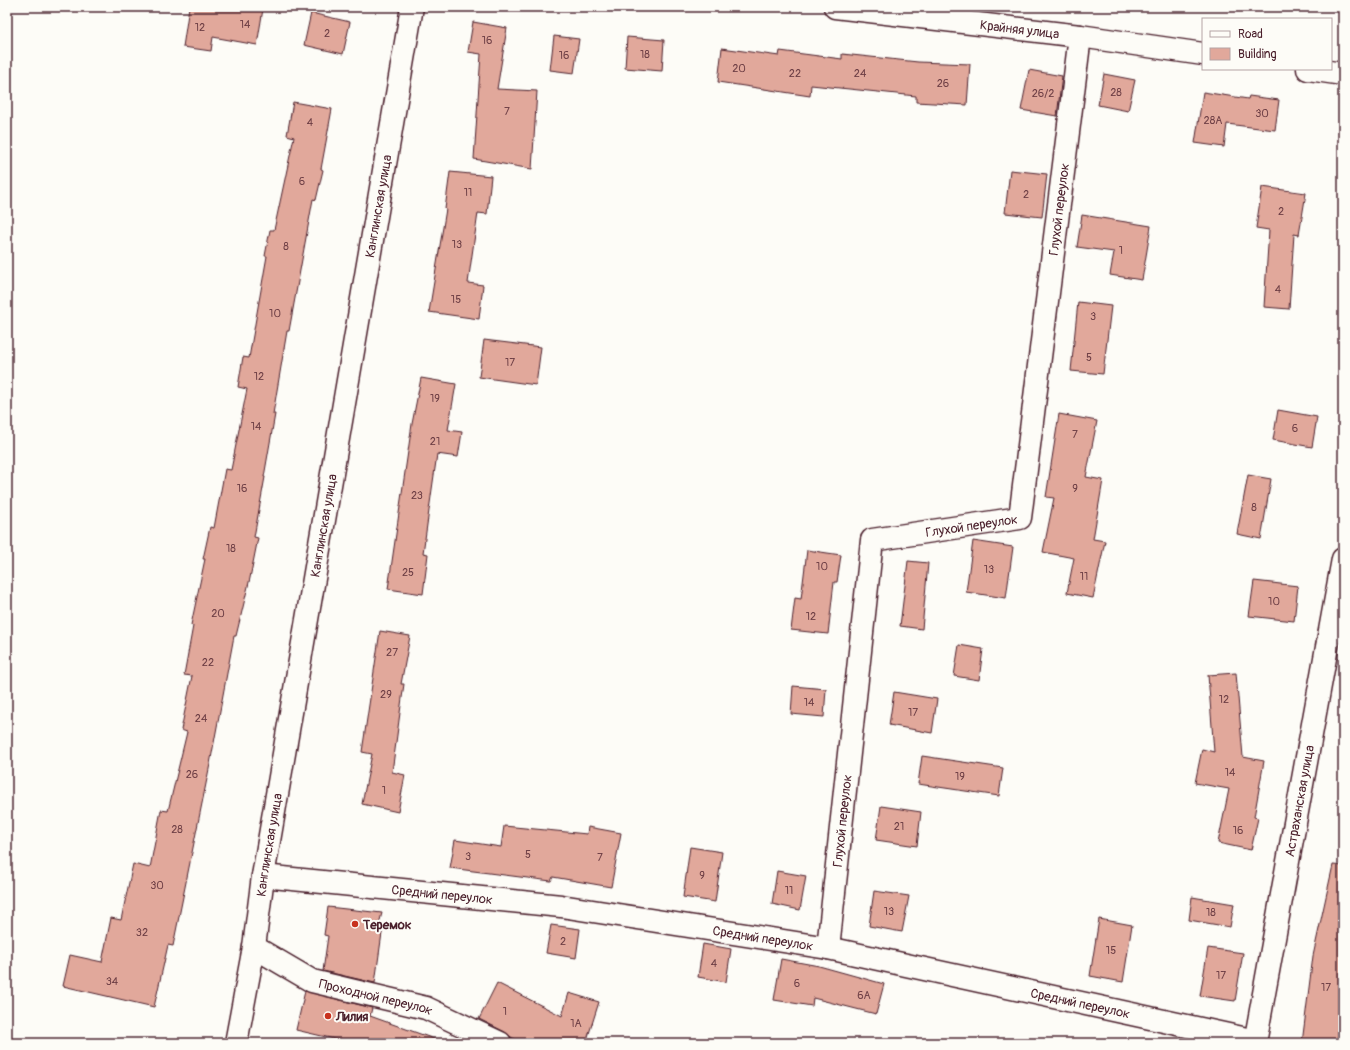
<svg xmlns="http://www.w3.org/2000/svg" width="1350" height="1050" viewBox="0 0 1350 1050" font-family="Pangolin,sans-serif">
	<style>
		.building { fill: #e1a89b; stroke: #4a1f2b }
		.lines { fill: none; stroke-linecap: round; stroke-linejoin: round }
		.minor-casing { stroke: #4a1f2b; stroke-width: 25 }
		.minor { stroke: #fdfcf7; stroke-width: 22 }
		.poi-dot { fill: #c8321e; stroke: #fdfcf7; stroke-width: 1.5 }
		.labels { text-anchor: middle; stroke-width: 4; stroke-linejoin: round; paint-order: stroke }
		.number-label { font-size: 11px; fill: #704147 }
		.street-label { font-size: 13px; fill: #4a1f2b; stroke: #fdfcf7 }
		.poi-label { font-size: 13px; font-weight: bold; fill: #4a1f2b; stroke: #fdfcf7; text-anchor: start }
	</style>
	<rect width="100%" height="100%" fill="#fdfcf7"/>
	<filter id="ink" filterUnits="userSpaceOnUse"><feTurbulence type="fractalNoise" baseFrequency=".025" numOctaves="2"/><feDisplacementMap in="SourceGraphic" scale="8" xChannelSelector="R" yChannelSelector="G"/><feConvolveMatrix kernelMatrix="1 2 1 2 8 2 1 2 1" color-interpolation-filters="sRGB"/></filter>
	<g filter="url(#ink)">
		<g class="building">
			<path d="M189 7H251L263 9 257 45 213 37 211 51 183 47Z"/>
			<path d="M311 13 350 22 343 54 304 45Z"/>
			<path d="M473 22 507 28 497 89 537 91 532 169 474 159 481 54 468 52Z"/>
			<path d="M554 36 579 39 574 73 550 70Z"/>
			<path d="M627 37 664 40 662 71 625 68Z"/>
			<path d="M722 48 779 56 780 51 842 59V54L918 62 970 64 967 105 916 102V96L811 85 810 96 718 82Z"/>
			<path d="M1029 70 1062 76 1057 116 1021 110Z"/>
			<path d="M1104 74 1135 80 1128 111 1098 105Z"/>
			<path d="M1203 92 1248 99 1249 96 1279 100 1275 130 1227 124 1224 147 1195 143Z"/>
			<path d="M293 102 332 109 321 169 323 170 316 200 313 199 289 331H287L273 414H275L264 477H265L254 537 258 538 250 578 236 636H234L210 764 173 946 168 945 154 1007 63 986 70 955 102 962 111 918 121 920 133 864 150 868 161 810 168 811 187 732 181 730 192 676 184 675 193 626 191 625 205 559H203L210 527 214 528 225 469 231 470 247 389 238 387 243 357 249 358 267 256H265L270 230H274L294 137 287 135Z"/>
			<path d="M1010 170 1047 174 1042 217 1005 213Z"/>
			<path d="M450 172 491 176 487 214 478 213 468 283 483 285 479 319 429 312 446 209H445Z"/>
			<path d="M1262 187 1306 193 1299 235 1294 234 1289 309 1264 307 1269 230 1256 228Z"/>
			<path d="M1082 215 1151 226 1142 280 1110 275 1114 252 1077 247Z"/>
			<path d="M1078 302 1111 306 1103 374 1071 371Z"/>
			<path d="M484 340 541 347 536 385 479 377Z"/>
			<path d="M421 378 456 384 448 430 462 432 458 457 437 454 423 553 428 554 423 594 388 589 412 424Z"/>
			<path d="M1278 410 1317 417 1312 447 1273 440Z"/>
			<path d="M1059 414 1097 421 1086 477 1103 480 1093 539 1105 541 1093 598 1067 593 1074 558 1043 552 1054 498 1046 497Z"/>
			<path d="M1248 475 1271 479 1261 539 1237 534Z"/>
			<path d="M973 541 1013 547 1006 598 966 592Z"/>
			<path d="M807 550 841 555 837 582H834L828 634 791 630 795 598 801 599Z"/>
			<path d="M908 561 928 563 922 629 900 626Z"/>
			<path d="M1254 581 1298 586 1294 621 1249 616Z"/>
			<path d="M380 631 410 636 401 684H404L402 698 392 772 405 775 398 812 362 804 372 754 362 752Z"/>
			<path d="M959 645 983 649 979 680 954 676Z"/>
			<path d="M1236 673 1243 757 1264 761 1254 817 1258 818 1251 850 1218 843 1229 789 1195 783 1202 749 1214 752 1208 675Z"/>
			<path d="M793 686 826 689 824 717 791 714Z"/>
			<path d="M894 692 937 699 932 733 889 725Z"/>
			<path d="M922 756 1003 768 999 796 918 784Z"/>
			<path d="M881 806 921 812 917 846 876 840Z"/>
			<path d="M504 826 587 834 588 827 621 833 611 887 553 877 551 881 450 868 455 840 501 847Z"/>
			<path d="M690 847 722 852 715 902 683 897Z"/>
			<path d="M1333 865 1343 866V1009L1337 1043H1302L1313 956Z"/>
			<path d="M777 871 806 876 800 910 772 904Z"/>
			<path d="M874 891 909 896 902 932 869 926Z"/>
			<path d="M1192 897 1234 904 1230 927 1189 920Z"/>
			<path d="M328 907 382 913 379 924 383 926 375 983 323 971 328 936 324 935Z"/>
			<path d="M1099 919 1132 925 1123 982 1090 976Z"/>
			<path d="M551 925 580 929 576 958 546 953Z"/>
			<path d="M703 944 731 949 726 982 698 977Z"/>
			<path d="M1208 948 1243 953 1235 1001 1200 996Z"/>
			<path d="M781 959 819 966 884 984 876 1014 813 998 812 1006 774 1000Z"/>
			<path d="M497 983 562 1016 569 993 599 1002 586 1043H522L511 1037 505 1032 479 1019Z"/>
			<path d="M305 991 372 1008 370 1016 437 1040V1043H352L296 1030Z"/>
		</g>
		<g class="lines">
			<g class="minor-casing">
				<g id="minor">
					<path id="s1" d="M835 7 1080 36 1203 54"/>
					<path d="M1308 69 1343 74"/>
					<path id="s2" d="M263 876 561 906 828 948 1256 1041"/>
					<path id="s3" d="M254 947 312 981 426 1008 500 1043"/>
					<path id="s4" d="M828 948 872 540 1020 518 1080 36"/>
					<path id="s5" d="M236 1043 254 947 263 876 412 7"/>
					<path id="s6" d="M1255 1043 1343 559"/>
				</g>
			</g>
			<use href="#minor" class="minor"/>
		</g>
	</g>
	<g class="poi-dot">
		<circle cx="355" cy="924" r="4"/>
		<circle cx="328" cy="1016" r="4"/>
	</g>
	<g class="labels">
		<g class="number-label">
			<text x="245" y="28">14</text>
			<text x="200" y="31">12</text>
			<text x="327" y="37">2</text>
			<text x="487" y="44">16</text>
			<text x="645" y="58">18</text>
			<text x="564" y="59">16</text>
			<text x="739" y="72">20</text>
			<text x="795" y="77">22</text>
			<text x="860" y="77">24</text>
			<text x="943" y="87">26</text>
			<text x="1116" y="96">28</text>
			<text x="1043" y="97">26/2</text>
			<text x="507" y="115">7</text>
			<text x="1262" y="117">30</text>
			<text x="1213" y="124">28А</text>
			<text x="310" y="126">4</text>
			<text x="302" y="185">6</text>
			<text x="468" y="196">11</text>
			<text x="1026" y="198">2</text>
			<text x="1281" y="215">2</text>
			<text x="457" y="248">13</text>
			<text x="286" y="250">8</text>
			<text x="1121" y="254">1</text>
			<text x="1278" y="293">4</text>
			<text x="456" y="303">15</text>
			<text x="275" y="317">10</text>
			<text x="1093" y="320">3</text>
			<text x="1089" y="361">5</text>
			<text x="510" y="366">17</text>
			<text x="259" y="380">12</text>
			<text x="435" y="402">19</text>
			<text x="256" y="430">14</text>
			<text x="1295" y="432">6</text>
			<text x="1075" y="438">7</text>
			<text x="435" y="445">21</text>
			<text x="242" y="492">16</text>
			<text x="1075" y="492">9</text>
			<text x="417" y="499">23</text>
			<text x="1254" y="511">8</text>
			<text x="231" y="552">18</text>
			<text x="822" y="570">10</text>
			<text x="989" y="573">13</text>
			<text x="408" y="576">25</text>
			<text x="1084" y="580">11</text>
			<text x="1274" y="605">10</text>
			<text x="218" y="617">20</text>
			<text x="811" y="620">12</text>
			<text x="392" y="656">27</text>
			<text x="208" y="666">22</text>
			<text x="386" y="698">29</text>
			<text x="1224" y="703">12</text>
			<text x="809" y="706">14</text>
			<text x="913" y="716">17</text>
			<text x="201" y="722">24</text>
			<text x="1230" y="776">14</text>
			<text x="192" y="778">26</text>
			<text x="960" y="780">19</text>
			<text x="384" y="794">1</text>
			<text x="899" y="830">21</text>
			<text x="177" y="833">28</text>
			<text x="1238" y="834">16</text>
			<text x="528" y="858">5</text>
			<text x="468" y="860">3</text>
			<text x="600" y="861">7</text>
			<text x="702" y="879">9</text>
			<text x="157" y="889">30</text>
			<text x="789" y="894">11</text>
			<text x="889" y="915">13</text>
			<text x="1211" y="916">18</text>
			<text x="142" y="936">32</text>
			<text x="563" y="945">2</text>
			<text x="1111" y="954">15</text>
			<text x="714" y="967">4</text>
			<text x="1221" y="979">17</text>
			<text x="112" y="985">34</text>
			<text x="797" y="987">6</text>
			<text x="1326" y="991">17</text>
			<text x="864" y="999">6А</text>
			<text x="505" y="1015">1</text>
			<text x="576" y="1027">1А</text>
		</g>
		<g class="street-label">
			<text dy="5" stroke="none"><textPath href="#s1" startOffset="186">Крайняя улица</textPath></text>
			<text dy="5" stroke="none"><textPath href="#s5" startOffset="849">Канглинская улица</textPath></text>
			<text dy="5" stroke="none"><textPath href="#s4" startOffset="871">Глухой переулок</textPath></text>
			<text dy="5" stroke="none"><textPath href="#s4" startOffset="511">Глухой переулок</textPath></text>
			<text dy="5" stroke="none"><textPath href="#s5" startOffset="525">Канглинская улица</textPath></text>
			<text dy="5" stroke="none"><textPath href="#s6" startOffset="246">Астраханская улица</textPath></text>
			<text dy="5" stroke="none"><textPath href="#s4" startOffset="128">Глухой переулок</textPath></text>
			<text dy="5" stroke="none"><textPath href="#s5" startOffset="201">Канглинская улица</textPath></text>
			<text dy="5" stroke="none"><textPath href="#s2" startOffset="180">Средний переулок</textPath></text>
			<text dy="5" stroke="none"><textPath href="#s2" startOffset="504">Средний переулок</textPath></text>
			<text dy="5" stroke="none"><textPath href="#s3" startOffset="133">Проходной переулок</textPath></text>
			<text dy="5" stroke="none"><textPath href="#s2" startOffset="828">Средний переулок</textPath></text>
		</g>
		<g class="poi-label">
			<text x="363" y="929">Теремок</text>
			<text x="336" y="1021">Лилия</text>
		</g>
	</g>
	<rect width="1350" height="1050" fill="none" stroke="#fdfcf7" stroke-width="24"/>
	<rect x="12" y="12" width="1326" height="1026" fill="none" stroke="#4a1f2b" stroke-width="1.5" filter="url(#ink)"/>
	<rect x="1202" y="18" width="130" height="52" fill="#fdfcf7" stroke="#b5a4a5"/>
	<rect x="1210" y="31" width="20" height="6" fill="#fdfcf7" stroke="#b5a4a5"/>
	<text x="1238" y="38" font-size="12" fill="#4a1f2b">Road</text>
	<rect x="1210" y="48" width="20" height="12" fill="#e1a89b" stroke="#b5a4a5"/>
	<text x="1238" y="58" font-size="12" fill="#4a1f2b">Building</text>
</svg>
